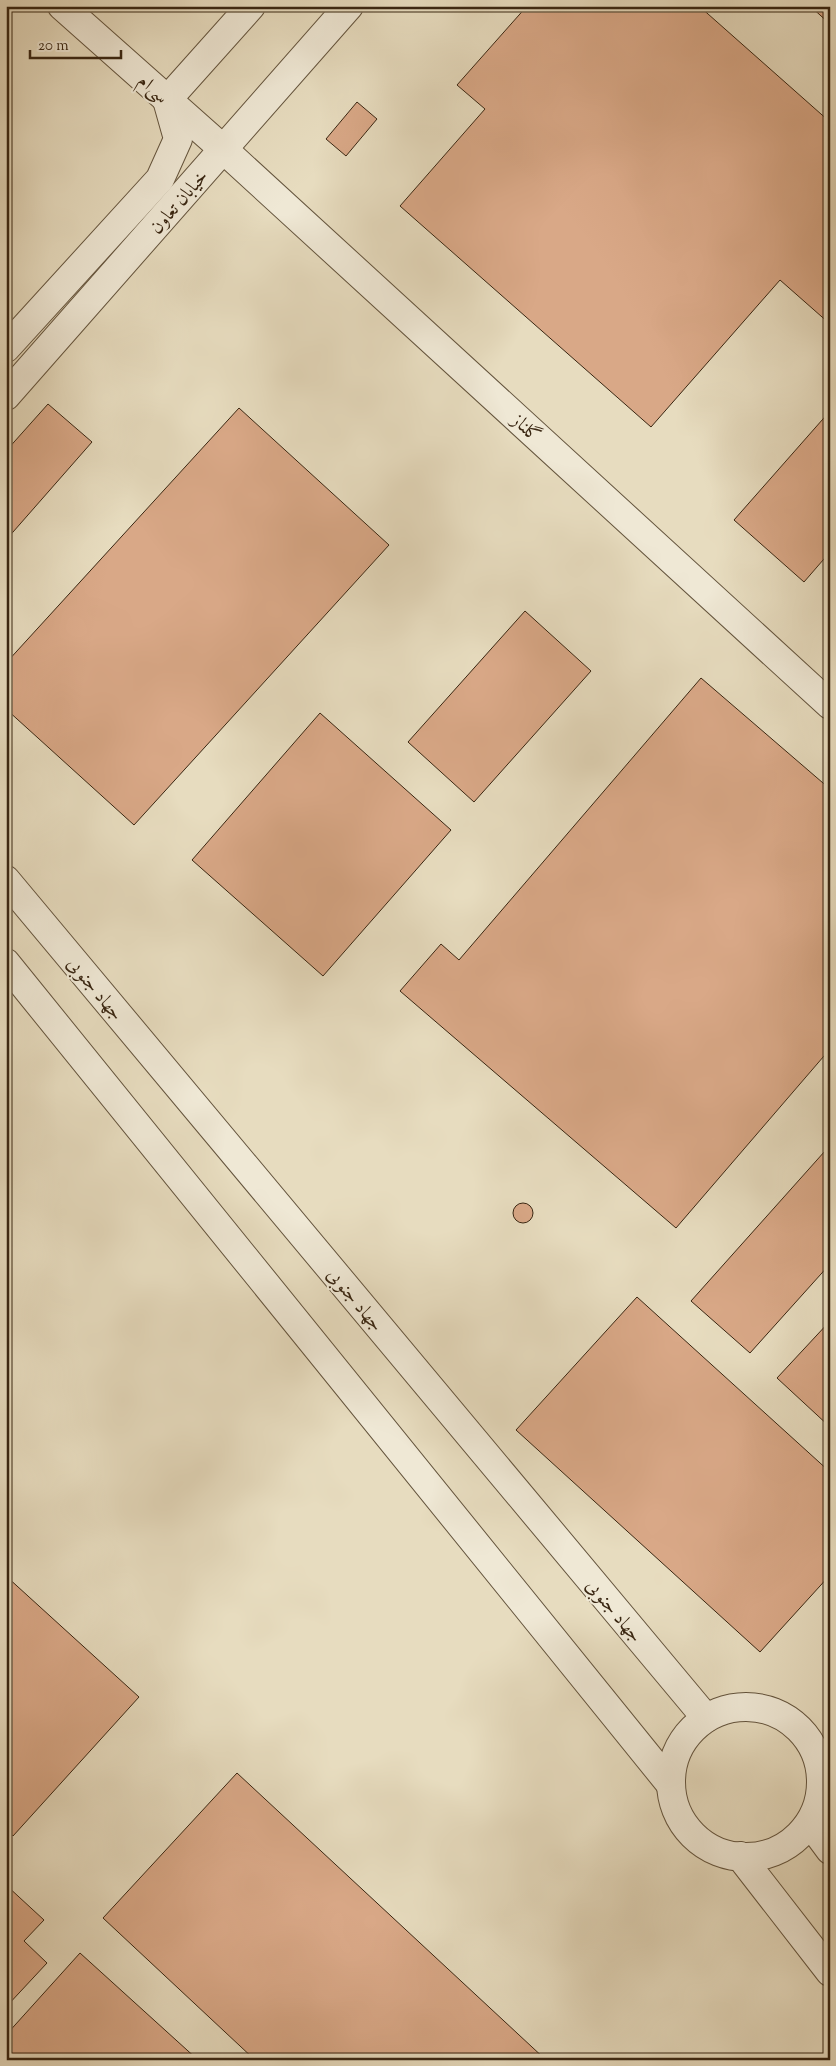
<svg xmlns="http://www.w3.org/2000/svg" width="836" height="2066" viewBox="0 0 836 2066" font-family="'Sorts Mill Goudy',Amiri,serif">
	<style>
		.building { fill: #d9a887; stroke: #392612 }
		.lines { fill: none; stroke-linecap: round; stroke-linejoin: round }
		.minor-casing { stroke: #64543d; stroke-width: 30 }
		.minor { stroke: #efe8d5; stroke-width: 28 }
		.labels { text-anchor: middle; stroke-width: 4; stroke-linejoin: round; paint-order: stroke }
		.street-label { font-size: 19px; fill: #392612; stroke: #efe8d5 }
	</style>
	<rect width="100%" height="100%" fill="#e7dcbf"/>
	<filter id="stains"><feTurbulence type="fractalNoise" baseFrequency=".004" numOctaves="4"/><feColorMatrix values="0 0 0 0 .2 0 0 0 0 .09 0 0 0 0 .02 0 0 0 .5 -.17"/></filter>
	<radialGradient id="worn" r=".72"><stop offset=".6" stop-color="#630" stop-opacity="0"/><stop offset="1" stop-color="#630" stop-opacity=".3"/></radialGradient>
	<g class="building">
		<path d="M527 6H699L830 122V324L780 280 651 427 400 206 485 109 457 85Z"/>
		<path d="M810 6H830V24Z"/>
		<path d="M357 102 377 119 346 156 326 139Z"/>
		<path d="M48 404 92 442 6 540V451Z"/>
		<path d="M239 408 389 545 134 825 6 709V663Z"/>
		<path d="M830 411V552L804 582 734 520Z"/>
		<path d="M525 611 591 671 474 802 408 742Z"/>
		<path d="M701 678 830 789V1049L676 1228 400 991 441 944 459 960Z"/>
		<path d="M320 713 451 830 323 976 192 860Z"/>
		<path d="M825 1151 830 1155V1264L750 1353 691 1301Z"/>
		<circle cx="523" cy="1213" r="10"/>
		<path d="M637 1297 830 1472V1575L760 1652 516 1430Z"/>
		<path d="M830 1321V1427L777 1378Z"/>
		<path d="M6 1576 139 1697 13 1836 6 1830Z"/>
		<path d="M237 1773 546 2060H255L103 1918Z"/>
		<path d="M6 1885 44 1920 24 1941 47 1963 6 2007Z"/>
		<path d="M80 1953 198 2060H6V2035Z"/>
	</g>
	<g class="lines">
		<g class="minor-casing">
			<g id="minor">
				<path d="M62 6 223 149 830 705"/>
				<path d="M167 100 251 6"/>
				<path d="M6 348 160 179 178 139 167 100"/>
				<path d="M6 396 349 6"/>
				<path d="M6 880 706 1718"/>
				<path d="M6 963 671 1785"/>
				<circle cx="746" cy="1782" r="75"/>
				<path d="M810 1823 830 1850"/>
				<path d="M740 1856 830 1972"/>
			</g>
		</g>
		<use href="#minor" class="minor"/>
	</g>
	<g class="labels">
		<g class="street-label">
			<text transform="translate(154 88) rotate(42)" y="7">سی‌ام</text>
			<text transform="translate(178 201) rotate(-49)" y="7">خیابان تعاون</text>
			<text transform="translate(527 427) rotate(43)" y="7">گلناز</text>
			<text transform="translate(96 988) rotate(50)" y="7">جهاد جنوبی</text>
			<text transform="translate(356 1299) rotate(50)" y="7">جهاد جنوبی</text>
			<text transform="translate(615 1610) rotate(50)" y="7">جهاد جنوبی</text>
		</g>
	</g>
	<rect width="836" height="2066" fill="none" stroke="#e7dcbf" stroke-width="25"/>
	<rect x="8" y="8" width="821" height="2051" fill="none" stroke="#392612" stroke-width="2.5"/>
	<rect x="12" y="12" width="811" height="2041" fill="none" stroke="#392612"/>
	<path d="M30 50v8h91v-8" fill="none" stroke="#392612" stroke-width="2.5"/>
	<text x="38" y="50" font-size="15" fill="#392612" stroke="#efe8d5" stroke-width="4" paint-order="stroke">20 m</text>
	<rect width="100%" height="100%" filter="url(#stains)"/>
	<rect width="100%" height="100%" fill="url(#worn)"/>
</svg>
